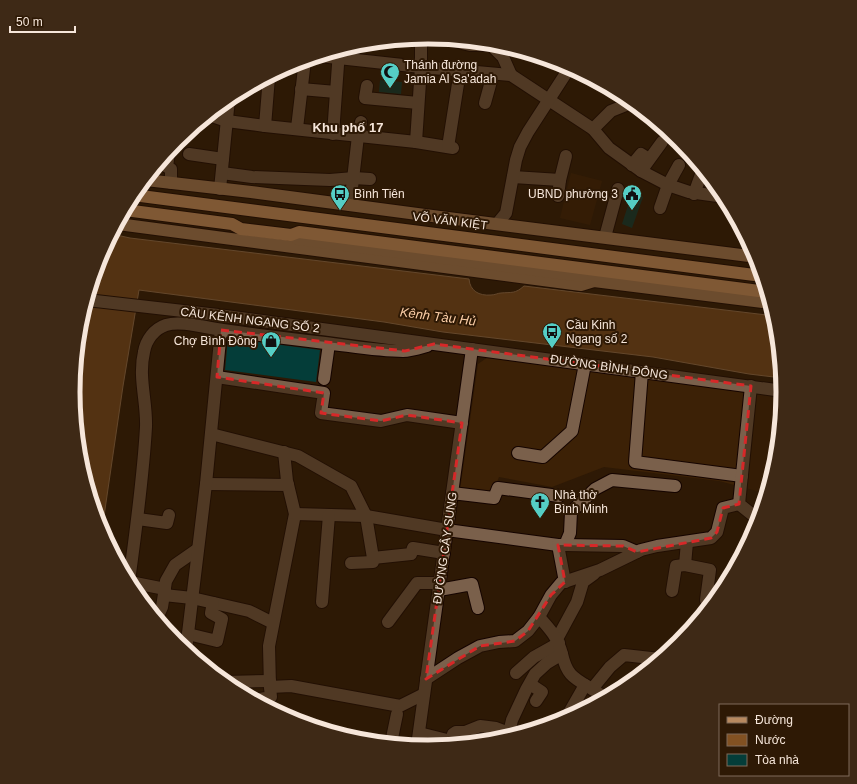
<svg xmlns="http://www.w3.org/2000/svg" width="857" height="784" viewBox="0 0 857 784" font-family="Helvetica,sans-serif">
	<style>
		.built { fill: #3c2106 }
		.water { fill: #825122; stroke: #a57e59 }
		.building { fill: #043d39 }
		.lines { fill: none; stroke-linecap: round; stroke-linejoin: round }
		.minor-casing { stroke: #150400; stroke-width: 14 }
		.major-casing { stroke: #150400; stroke-width: 14 }
		.highway-casing { stroke: #150400; stroke-width: 14 }
		.minor { stroke: #7a604b; stroke-width: 12 }
		.major { stroke: #b8895f; stroke-width: 12 }
		.highway { stroke: #e2a46d; stroke-width: 12 }
		.marked { fill: none; stroke: #d62828; stroke-width: 3; stroke-dasharray: 8 5; stroke-linejoin: round }
		.labels { text-anchor: middle; stroke-width: 4; stroke-linejoin: round; paint-order: stroke }
		.poi-label { font-size: 12px; fill: #f6e6da; stroke: #2e1905; text-anchor: start }
		.street-label { font-size: 12px; fill: #f6e6da; stroke: #2e1905 }
		.neighbourhood-label { font-size: 13px; font-weight: bold; fill: #f6e6da; stroke: #2e1905 }
		.water-label { font-size: 13px; font-style: italic; fill: #facda6; stroke: #2e1905 }
		.rim { fill: none; stroke: #f6e6da; stroke-width: 5 }
	</style>
	<rect width="100%" height="100%" fill="#2e1905"/>
	<g class="built">
		<path d="M571 173 602 181 590 225 560 218Z"/>
		<path d="M488 357 783 398 777 461 766 496 761 492 719 481 604 467 552 487 499 477 492 495 460 490 478 364Z"/>
	</g>
	<path class="water" d="M112 234 130 238 469 279C470 291 479 296 491 295 495 295 498 293 501 293 512 292 515 294 524 286L775 316 777 323 782 378 749 374 653 357 443 332 384 322 139 290 123 386 102 530 80 461 74 392 80 323 101 256Z"/>
	<g class="building">
		<path d="M380 80 402 82 401 94 379 92Z"/>
		<path d="M632 193 643 197 632 228 622 224Z"/>
		<path d="M228 338 320 350 316 382 225 370Z"/>
	</g>
	<g class="lines">
		<g class="minor-casing">
			<g id="minor">
				<path d="M447 39 470 45H491L503 57 511 75"/>
				<path d="M320 56 421 67 511 75 593 129 609 148 641 171 668 185 689 192 725 197"/>
				<path d="M367 86 365 98 418 103"/>
				<path d="M301 89 336 92"/>
				<path d="M485 103 493 74"/>
				<path d="M209 115 227 121 265 126 416 142 453 148"/>
				<path d="M265 126 269 77"/>
				<path d="M297 128 305 60"/>
				<path d="M593 129 611 111 626 105 629 100"/>
				<path d="M333 134 339 51"/>
				<path d="M416 142 421 67V38"/>
				<path d="M448 147 460 71"/>
				<path d="M169 152 167 167 171 169V183"/>
				<path d="M189 154 223 159"/>
				<path d="M632 165 641 154 649 159"/>
				<path d="M641 171 662 142"/>
				<path d="M222 173 252 177 330 180 354 178 370 179"/>
				<path d="M513 177 560 180"/>
				<path d="M220 189 229 99"/>
				<path d="M694 194 703 169"/>
				<path d="M558 196 560 180 566 156"/>
				<path d="M350 205 358 136 361 122"/>
				<path d="M660 208 668 185 679 165"/>
				<path d="M497 224 506 213 516 160 520 147 528 132 570 67"/>
				<path d="M605 237 618 189"/>
				<path d="M87 300 218 315 783 391"/>
				<path d="M642 372 635 462 742 476"/>
				<path d="M217 377 324 393 321 413 381 421 407 415 462 423"/>
				<path d="M324 379 329 344"/>
				<path d="M751 386 739 504 759 520"/>
				<path d="M211 434 298 456 351 486 366 516 373 558"/>
				<path d="M284 452 287 481 288 485"/>
				<path d="M518 453 543 457 572 431 585 364"/>
				<path d="M206 484 288 485 295 514 269 646 270 687 271 697 255 700"/>
				<path d="M452 493 494 498 498 488 559 496"/>
				<path d="M295 514 366 516 447 530 558 545"/>
				<path d="M138 519 167 523 169 515"/>
				<path d="M565 545 623 546 637 552"/>
				<path d="M351 563 373 562V558L411 554 413 548 444 553"/>
				<path d="M685 565 687 542"/>
				<path d="M129 581C136 530 143 479 146 427 147 402 138 377 144 352 146 340 154 329 166 325 181 320 206 328 223 330 257 335 291 339 325 343 351 346 377 351 403 351 411 351 420 348 427 346"/>
				<path d="M130 582 165 589"/>
				<path d="M565 582 558 545H565L570 533 571 512 595 489 612 480 675 486"/>
				<path d="M439 590 472 584 478 608"/>
				<path d="M672 591 676 566 685 565 710 570 706 600"/>
				<path d="M164 595 192 598 249 611 273 623"/>
				<path d="M322 602 329 515"/>
				<path d="M539 617 551 595 561 583 600 570 641 550 657 546 711 538 717 532 723 508 739 504"/>
				<path d="M157 618 162 607 166 581 175 565 198 549"/>
				<path d="M388 622 417 583H440"/>
				<path d="M188 634 217 641 222 619 211 613 213 603"/>
				<path d="M557 639 577 602 583 582 594 574"/>
				<path d="M186 650 206 484 221 330"/>
				<path d="M562 654C567 676 574 678 592 689"/>
				<path d="M516 673 534 657 559 643"/>
				<path d="M426 679 458 658 480 646 499 642 515 641 528 631 539 617C550 629 558 638 562 654L547 663 535 674 526 690 512 720 509 733 496 728 480 726 465 732H456L453 734 450 745"/>
				<path d="M225 682 270 681"/>
				<path d="M530 684 542 692 536 701"/>
				<path d="M270 687 291 686 400 706 424 694"/>
				<path d="M606 698 592 689 610 667 624 655 660 659"/>
				<path d="M565 720 585 685"/>
				<path d="M419 733 451 741"/>
				<path d="M391 743 397 714"/>
				<path d="M417 746 472 349"/>
			</g>
		</g>
		<g class="major-casing">
			<g id="major">
				<path d="M146 180 251 192 440 217 757 257"/>
				<path d="M118 224 581 285 594 281"/>
				<path d="M291 235 298 239 582 276 594 281 771 303"/>
			</g>
		</g>
		<g class="highway-casing">
			<g id="highway">
				<path d="M133 195 762 276"/>
				<path d="M125 210 232 224 241 229 291 235 299 232 767 292"/>
			</g>
		</g>
		<use href="#minor" class="minor"/>
		<use href="#major" class="major"/>
		<use href="#highway" class="highway"/>
	</g>
	<path d="M0 0H857V784H0ZM221 330 405 351 434 344 751 386 739 504 723 508 717 532 711 538 637 552 623 546 558 545 565 582 551 595 528 631 515 641 480 646 426 679 462 423 407 415 381 421 321 413 324 393 217 377Z" fill="#2e1905" fill-opacity=".55" fill-rule="evenodd"/>
	<path class="marked" d="M221 330 405 351 434 344 751 386 739 504 723 508 717 532 711 538 637 552 623 546 558 545 565 582 551 595 528 631 515 641 480 646 426 679 462 423 407 415 381 421 321 413 324 393 217 377Z"/>
	<defs>
		<g id="mosque-pin" transform="scale(1)"><path d="M0 17L-7.5 6A9.5 9.5 0 1 1 7.5 6Z" fill="#55cec5" stroke="#2e1905"/><path d="M3.5-4.9A6 6 0 1 0 3.5 4.9A5 5 0 1 1 3.5-4.9Z" fill="#111"/></g>
		<g id="bus-pin" transform="scale(1)"><path d="M0 17L-7.5 6A9.5 9.5 0 1 1 7.5 6Z" fill="#55cec5" stroke="#2e1905"/><path d="M-5-6H5V4H4V6H2V4H-2V6H-4V4H-5ZM-3.5-4V0h7V-4ZM-3.5 1.2v1.5H-2V1.2ZM2 1.2v1.5H3.5V1.2Z" fill="#111"/></g>
		<g id="civic-pin" transform="scale(1)"><path d="M0 17L-7.5 6A9.5 9.5 0 1 1 7.5 6Z" fill="#55cec5" stroke="#2e1905"/><path d="M-.6-6.5H3V-4.5H.6V-3L4-1V1h2V6H-6V1h2V-1L-.6-3ZM-1.2 2.5V6h2.4V2.5Z" fill="#111"/></g>
		<g id="shop-pin" transform="scale(1)"><path d="M0 17L-7.5 6A9.5 9.5 0 1 1 7.5 6Z" fill="#55cec5" stroke="#2e1905"/><path d="M-5-2.5h2.3a2.7 3.5 0 0 1 5.4 0H5L5.5 6h-11ZM-1.5-2.5h3a1.5 2.3 0 0 0-3 0Z" fill="#111"/></g>
		<g id="church-pin" transform="scale(1)"><path d="M0 17L-7.5 6A9.5 9.5 0 1 1 7.5 6Z" fill="#55cec5" stroke="#2e1905"/><path d="M-1.2-6h2.4v3.5h3.3v2.4h-3.3V6h-2.4V-.1h-3.3v-2.4h3.3Z" fill="#111"/></g>
	</defs>
	<g fill-rule="evenodd">
		<use href="#mosque-pin" x="390" y="72"/>
		<use href="#bus-pin" x="340" y="194"/>
		<use href="#civic-pin" x="632" y="194"/>
		<use href="#bus-pin" x="552" y="332"/>
		<use href="#shop-pin" x="271" y="341"/>
		<use href="#church-pin" x="540" y="502"/>
	</g>
	<g class="labels">
		<g class="poi-label">
			<text x="404" y="69">Thánh đường<tspan x="404" dy="14">Jamia Al Sa'adah</tspan></text>
			<text x="354" y="198">Bình Tiên</text>
			<text x="618" y="198" text-anchor="end">UBND phường 3</text>
			<text x="566" y="329">Cầu Kinh<tspan x="566" dy="14">Ngang số 2</tspan></text>
			<text x="257" y="345" text-anchor="end">Chợ Bình Đông</text>
			<text x="554" y="499">Nhà thờ<tspan x="554" dy="14">Bình Minh</tspan></text>
		</g>
		<g class="street-label">
			<text transform="translate(450 221) rotate(7)" y="4">VÕ VĂN KIỆT</text>
			<text transform="translate(250 320) rotate(7)" y="4">CẦU KÊNH NGANG SỐ 2</text>
			<text transform="translate(609 367) rotate(8)" y="4">ĐƯỜNG BÌNH ĐÔNG</text>
			<text transform="translate(445 548) rotate(-82)" y="4">ĐƯỜNG CÂY SUNG</text>
		</g>
		<g class="neighbourhood-label">
			<text x="348" y="132">Khu phố 17</text>
		</g>
		<g class="water-label">
			<text transform="translate(438 316) rotate(7)" y="5">Kênh Tàu Hủ</text>
		</g>
	</g>
	<path d="M0 0H857V784H0ZM80 392a348 348 0 1 1 696 0a348 348 0 1 1-696 0Z" fill="#3e2916" fill-rule="evenodd"/>
	<path class="rim" d="M80 392a348 348 0 1 1 696 0a348 348 0 1 1-696 0Z"/>
	<rect x="719" y="704" width="130" height="72" fill="#2e1905" stroke="#7e6b5a"/>
	<rect x="727" y="717" width="20" height="6" fill="#b8895f" stroke="#7e6b5a"/>
	<text x="755" y="724" font-size="12" fill="#f6e6da">Đường</text>
	<rect x="727" y="734" width="20" height="12" fill="#825122" stroke="#7e6b5a"/>
	<text x="755" y="744" font-size="12" fill="#f6e6da">Nước</text>
	<rect x="727" y="754" width="20" height="12" fill="#043d39" stroke="#7e6b5a"/>
	<text x="755" y="764" font-size="12" fill="#f6e6da">Tòa nhà</text>
	<path d="M10 26v6h65v-6" fill="none" stroke="#f6e6da" stroke-width="2"/>
	<text x="16" y="26" font-size="12" fill="#f6e6da" stroke="#2e1905" stroke-width="3" paint-order="stroke">50 m</text>
</svg>
